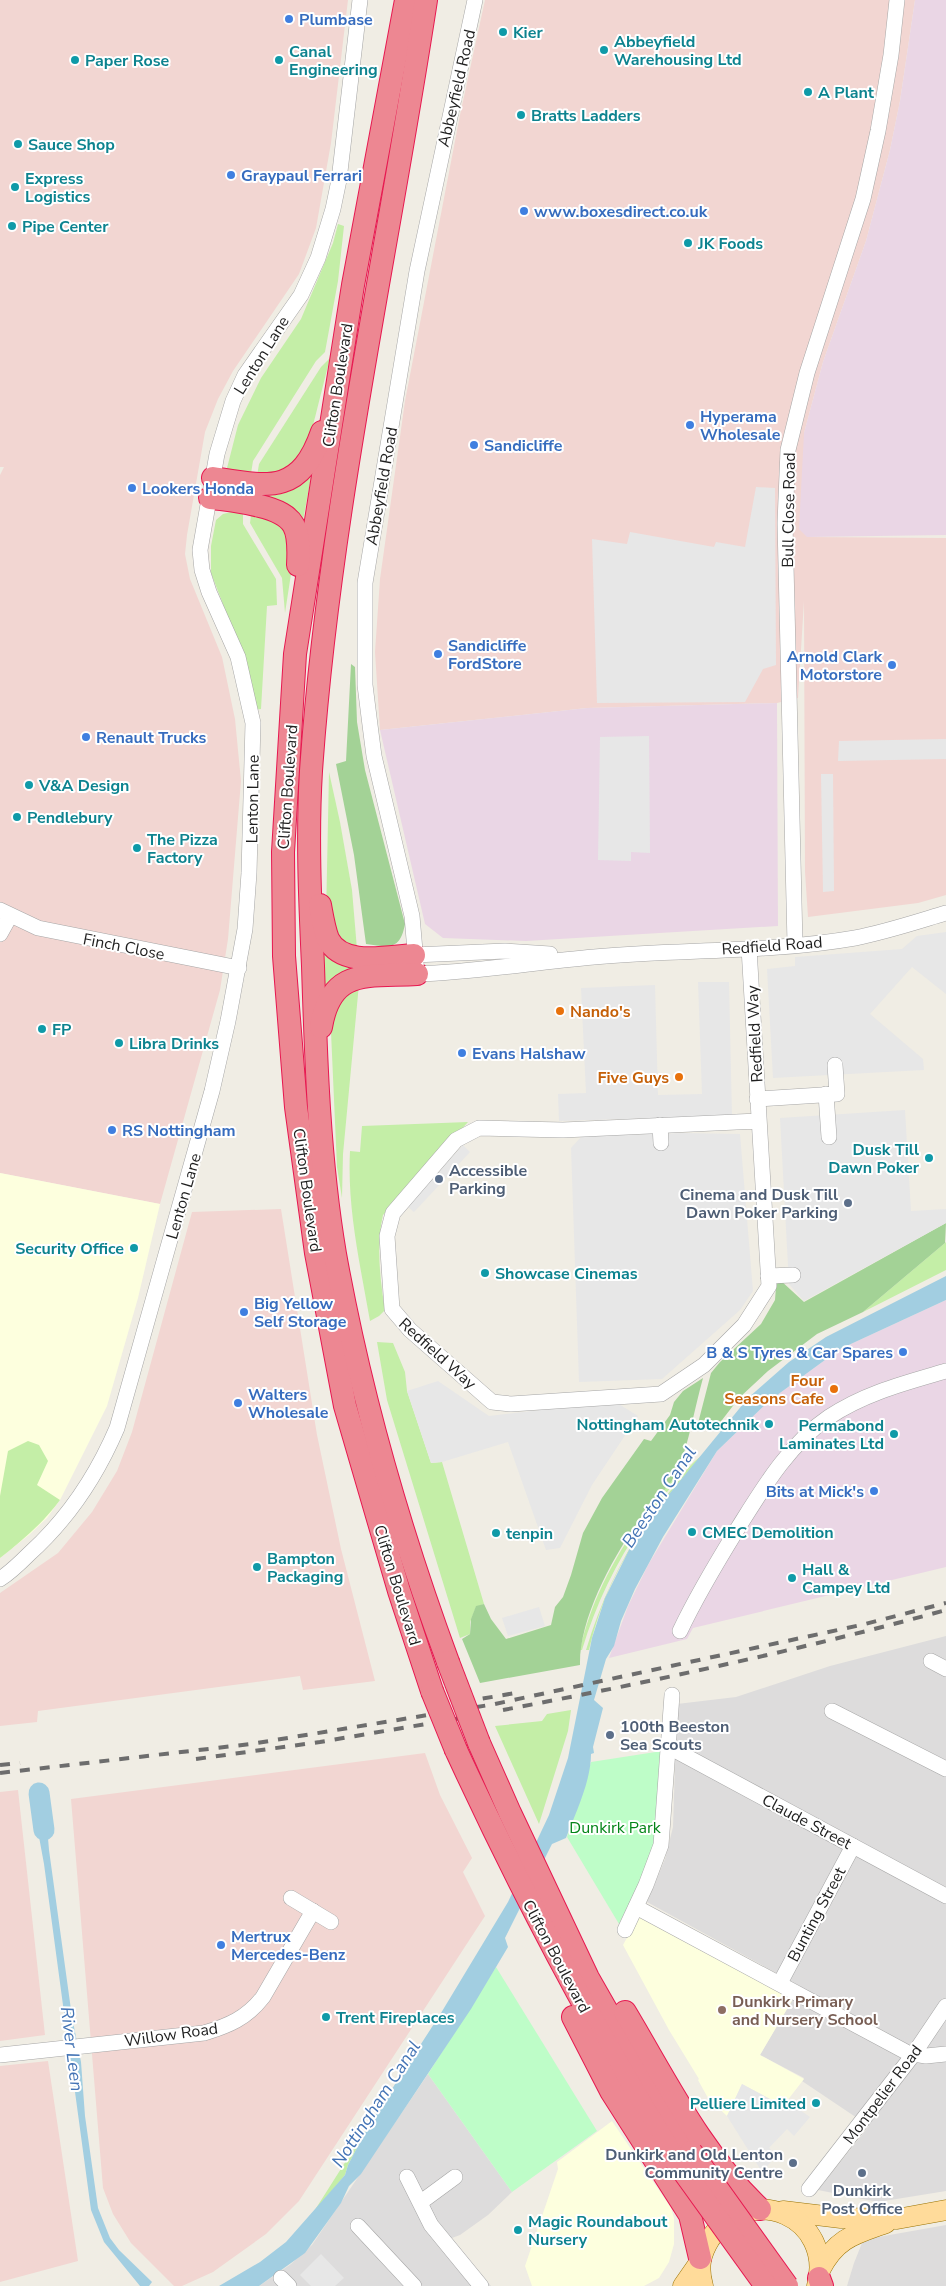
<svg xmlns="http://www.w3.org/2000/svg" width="946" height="2286" viewBox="0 0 946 2286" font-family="'Nunito Sans',sans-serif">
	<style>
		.residential { fill: #dddcdc }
		.commercial { fill: #f2d6d2 }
		.industrial { fill: #ead6e5 }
		.education { fill: #fdffde }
		.grass { fill: #c4eea7 }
		.forest { fill: #a3d296 }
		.park { fill: #befdc8 }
		.parking { fill: #e7e7e7 }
		.water { fill: #a2cee1 }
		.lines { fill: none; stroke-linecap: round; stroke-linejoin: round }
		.river { stroke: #a2cee1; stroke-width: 21 }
		.minor-casing { stroke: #a6a6a6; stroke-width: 16 }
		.major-casing { stroke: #997200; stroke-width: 21 }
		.highway-casing { stroke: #e71850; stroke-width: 24 }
		.minor { stroke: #fff; stroke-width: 15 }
		.major { stroke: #ffdb9a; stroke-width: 20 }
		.highway { stroke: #ed8792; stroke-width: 22 }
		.rail { stroke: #6d6d6d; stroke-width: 4; stroke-dasharray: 10 10; stroke-linecap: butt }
		.highway-bridge-casing { stroke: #e71850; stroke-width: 24; stroke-linecap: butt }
		.highway-bridge { stroke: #ed8792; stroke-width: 22 }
		.shop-dot { fill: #3f7fe0; stroke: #fff; stroke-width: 2 }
		.culture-dot { fill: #0f9aa8; stroke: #fff; stroke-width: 2 }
		.food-dot { fill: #e8710a; stroke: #fff; stroke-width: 2 }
		.service-dot { fill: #5c6f8a; stroke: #fff; stroke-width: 2 }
		.education-dot { fill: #8d6e63; stroke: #fff; stroke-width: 2 }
		.labels { text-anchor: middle; stroke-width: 4; stroke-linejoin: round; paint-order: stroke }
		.shop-label { font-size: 16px; font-weight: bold; fill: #366cbe; stroke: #fff; text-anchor: start }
		.culture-label { font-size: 16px; font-weight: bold; fill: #0d838f; stroke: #fff; text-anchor: start }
		.street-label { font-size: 16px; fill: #1f1f1f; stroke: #fff }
		.food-label { font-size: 16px; font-weight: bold; fill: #c56008; stroke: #fff; text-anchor: end }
		.service-label { font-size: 16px; font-weight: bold; fill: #4e5e75; stroke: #fff; text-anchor: start }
		.park-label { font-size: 16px; fill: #048519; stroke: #fff }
		.education-label { font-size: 16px; font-weight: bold; fill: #785e54; stroke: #fff; text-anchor: start }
		.water-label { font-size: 18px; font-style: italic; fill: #4474b5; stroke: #fff }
	</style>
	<rect width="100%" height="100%" fill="#f0ede4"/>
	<g class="residential">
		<path d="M946 1636V2191L878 2202 818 2190 869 2126 802 2081 804 2078 760 2055 800 1986 647 1902 665 1859 673 1827 677 1704 736 1697 830 1666Z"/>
		<path d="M428 2074 512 2192 488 2215 460 2235 452 2238 491 2286H259L291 2264 312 2245Z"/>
		<path d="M946 2225V2286H847L854 2263 862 2243 867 2239Z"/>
	</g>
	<g class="commercial">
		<path d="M0 0H348L331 143 316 228 299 274 233 371 218 399 205 432 187 535 185 554 190 579 222 657 235 719 241 781 228 939 220 990 160 1204 0 1173V475L4 467H0Z"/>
		<path d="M485 0H915L900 101 890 150 866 241 823 362 804 433 807 537 946 538V895L918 903 808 917 805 872 804 601 798 698 777 703 587 708 380 730 375 652 380 579 405 401 460 115Z"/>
		<path d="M281 1209 317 1435 341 1549 375 1681 303 1690 300 1676 38 1711 37 1722 0 1726V1593L58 1553 92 1512 117 1471 132 1432 192 1212Z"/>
		<path d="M425 1753 440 1795 472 1858 463 1872 485 1916 299 2201 266 2234 213 2272 182 2286H174L131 2243 113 2214 103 2188 71 1799Z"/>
		<path d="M18 1790 45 2035 0 2041V1792Z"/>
		<path d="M48 2061 78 2261 0 2282V2066Z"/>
	</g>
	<g class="industrial">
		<path d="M915 0H946V535L807 537 799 529 804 433 823 362 866 241 890 150 900 101Z"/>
		<path d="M777 703 778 926 526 941 443 938 425 924 380 730 587 708Z"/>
		<path d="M946 1300V1567L693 1628 687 1639 609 1658 628 1606 648 1565 717 1451 769 1401 840 1349Z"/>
	</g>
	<g class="education">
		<path d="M0 1173 160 1204 138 1298 107 1406 60 1500 47 1518 29 1535 0 1558Z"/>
		<path d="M640 1914 793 1999 760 2055 804 2079 783 2106 742 2084 727 2116 708 2098 698 2080 699 2079 669 2030 623 1945Z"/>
		<path d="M612 2121 671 2208 674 2218V2244L669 2262 659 2278 644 2286H532L525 2266 558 2169 557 2162Z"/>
	</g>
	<g class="grass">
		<path d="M338 224 344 226 338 281 325 352 316 361 253 461 250 480 230 474 227 468 238 425 261 378 301 319 333 243Z"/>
		<path d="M330 358 306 453 299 467 257 476 259 464 321 367Z"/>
		<path d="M311 477 302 526 255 495C279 498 292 492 311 477Z"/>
		<path d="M231 512 243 514V524L276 579 277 605 267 606 261 709 253 710 246 664 211 573V546L216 520 223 514Z"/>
		<path d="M251 515 274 518 291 540V574L285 613 282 578 250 523Z"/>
		<path d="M329 772 340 822 352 890 357 949 346 946 326 917Z"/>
		<path d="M320 945 357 965 321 1000Z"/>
		<path d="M359 984 343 1154 342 1198 337 1167 331 1032C333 1005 339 1001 359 984Z"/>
		<path d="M468 1122 383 1215C376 1245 380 1279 385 1310L379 1316 370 1321C360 1264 347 1208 350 1151L360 1152 362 1126Z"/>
		<path d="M946 1242V1270L863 1312 945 1243Z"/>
		<path d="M377 1342 393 1343 405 1372 407 1391 431 1463 442 1462 484 1604 476 1607 470 1622V1634L460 1638 387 1400Z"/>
		<path d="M28 1441 39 1445 48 1461 37 1485 60 1500C43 1523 23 1540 0 1558V1496L8 1451Z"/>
		<path d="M702 1456C648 1517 608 1569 589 1650H586C606 1585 632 1536 676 1484 683 1475 692 1461 702 1456Z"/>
		<path d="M678 1472 680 1477C634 1528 602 1584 582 1650H580C595 1582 634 1525 678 1472Z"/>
		<path d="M571 1710 568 1731 539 1824 495 1726 542 1721 547 1714Z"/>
		<path d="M370 2123 348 2165 345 2175 313 2213Z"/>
	</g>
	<g class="forest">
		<path d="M351 664 355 667 357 722 365 770 405 924C400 951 389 947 366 944L354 855 336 764 346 761Z"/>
		<path d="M946 1223 945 1243 863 1312 817 1334 768 1371 739 1398 719 1424 696 1431 711 1373 720 1362 761 1324 775 1300 776 1287 779 1279 804 1302Z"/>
		<path d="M703 1378C695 1406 689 1443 678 1470 672 1485 654 1499 645 1512 616 1551 579 1616 580 1665L480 1683 462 1639 470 1634 471 1619 476 1606 484 1604 491 1619 506 1639 551 1625 555 1607 563 1597 571 1575 583 1533 602 1498 644 1439 651 1441 670 1415 674 1402 683 1391Z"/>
	</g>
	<g class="park">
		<path d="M662 1751 654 1848 642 1878 619 1924 567 1837 591 1762Z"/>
		<path d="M496 1967 597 2131 512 2192 428 2074Z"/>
	</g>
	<g class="parking">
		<path d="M756 487 775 488 776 665 763 669 745 702 597 703 592 539 627 544 630 532 714 547 716 542 745 547Z"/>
		<path d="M649 736 650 853 631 852V861L598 860 600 737Z"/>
		<path d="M946 739V759L838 761 839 741Z"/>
		<path d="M821 774H833L834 891 823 892Z"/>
		<path d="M946 932V994L912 967 870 1014 923 1059 924 1070 773 1078 767 969 795 966V957L902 949 917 936Z"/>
		<path d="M698 982H729L732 1116 559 1121 558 1094 586 1093 581 988 655 985 658 1095 702 1094Z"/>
		<path d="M905 1110 911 1211 946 1209V1223L804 1301 789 1284 780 1118Z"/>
		<path d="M683 1133 740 1134 753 1291 740 1310 662 1379 579 1382 571 1148 582 1136Z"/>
		<path d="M463 1145 470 1152 414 1212 407 1206Z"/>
		<path d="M438 1381 489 1416 614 1401 638 1416 592 1485 560 1548 546 1550 508 1442 442 1462 431 1463 407 1391Z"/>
		<path d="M539 1607 545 1626 508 1636 502 1618Z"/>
		<path d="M742 2084 783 2106 787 2101 810 2117 794 2136 787 2129 769 2148 777 2155 762 2172 727 2116Z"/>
		<path d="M321 2254 344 2278 335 2286H311L300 2275Z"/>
	</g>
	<g class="water">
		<path d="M946 1276V1300L840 1349 769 1401 717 1451 663 1537 635 1589 621 1621 614 1646 606 1659 594 1700 603 1708 593 1747 594 1753 591 1754C591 1781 576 1812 566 1838L552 1844 505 1938 508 1947 471 2009 361 2174 349 2186 341 2203 305 2253 259 2286H219L260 2262 286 2242 345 2175 348 2165 370 2123 441 2013 508 1902 549 1815 568 1758 592 1638 605 1598 631 1546 652 1515 748 1398 789 1362 826 1337Z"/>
		<path d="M45 1803 49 1850 72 2017 81 2062 85 2116 98 2208 110 2238 119 2250 152 2282 149 2286H140L104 2242 91 2210 75 2092 68 2064 65 2020 44 1864 33 1804Z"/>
	</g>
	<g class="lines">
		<path class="river" d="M39 1793 44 1830"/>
		<g class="minor-casing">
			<g id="minor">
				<path d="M475 0 417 271 365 583V685L370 725 374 756 412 916 417 974C477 972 535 962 594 957 681 949 769 953 855 938 886 932 916 922 946 913"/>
				<path d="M0 910 38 928 239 968"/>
				<path d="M0 934 10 916"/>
				<path d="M795 944 785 523 788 450 807 373 863 199 878 131 891 55 897 0"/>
				<path d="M749 948 769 1286 744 1325 704 1365 661 1394 511 1404 492 1402 410 1330 392 1309 387 1236 393 1213 456 1140 479 1128 563 1130 758 1121"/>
				<path d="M414 955 505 951 550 954"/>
				<path d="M826 1094 829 1137"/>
				<path d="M757 1099 837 1094 835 1065"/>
				<path d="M660 1125 661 1143"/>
				<path d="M768 1276 793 1275"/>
				<path d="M0 1579C11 1572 20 1563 29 1554 69 1518 96 1477 117 1428L212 1091 228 1021 245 929 249 873 253 723 238 657 209 592 202 570 200 550 217 454 233 401 245 375 301 295 318 258 333 209 339 180 360 0"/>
				<path d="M680 1631C697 1595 717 1562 738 1528 763 1488 789 1444 829 1417 865 1393 905 1383 946 1371"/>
				<path d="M931 1661 946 1669"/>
				<path d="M832 1711 946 1769"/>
				<path d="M667 1746 946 1896"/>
				<path d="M291 1898 331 1922"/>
				<path d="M636 1907 908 2053 926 2056 946 2054"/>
				<path d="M625 1930 646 1885 661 1845 672 1695"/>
				<path d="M780 1983 853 1846"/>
				<path d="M0 2055 204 2033C228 2026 247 2018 263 1997L313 1911"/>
				<path d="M407 2177 431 2225 481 2286"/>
				<path d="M809 2189 913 2055 946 2006"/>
				<path d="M421 2202 455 2177"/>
				<path d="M358 2226 414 2286"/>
				<path d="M281 2278 289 2286"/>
			</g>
		</g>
		<g class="major-casing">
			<g id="major">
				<path d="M783 2211 841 2218 897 2219 946 2210"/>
				<path d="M820 2270C836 2238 855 2234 886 2223"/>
				<path d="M683 2286 699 2263"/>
				<path d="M703 2286C698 2268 700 2255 710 2239 750 2180 835 2217 817 2286"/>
			</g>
		</g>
		<g class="highway-casing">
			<g id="highway">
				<path d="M406 0 353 285 295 654 283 852 284 956 296 1107 316 1253 345 1406 399 1591 432 1691"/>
				<path d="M426 0C387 257 329 512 311 771 307 836 310 901 313 966 316 1062 319 1159 335 1254 360 1393 399 1529 448 1662"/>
				<path d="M213 478C269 487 300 495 322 432"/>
				<path d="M210 498C227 499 243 502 260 506 297 515 300 529 298 565"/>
				<path d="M320 905C322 916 324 929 328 939 342 968 389 956 414 955"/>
				<path d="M321 1027C331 967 368 977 417 974"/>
				<path d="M479 1743 510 1813 588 1978 648 2083 691 2152"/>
				<path d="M456 1750C521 1891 593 2029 676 2161"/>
				<path d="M625 2012C666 2080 702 2155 760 2209"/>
				<path d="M573 2017 611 2091 690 2215 700 2258"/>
				<path d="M819 2278 822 2286"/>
			</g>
		</g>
		<use href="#minor" class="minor"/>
		<use href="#major" class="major"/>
		<use href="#highway" class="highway"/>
		<g class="rail">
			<path d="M463 1702 515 1693"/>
			<path d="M503 1710C651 1682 800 1650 946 1610"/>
			<path d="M196 1759 320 1742 473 1716"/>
			<path d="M0 1765 20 1763"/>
			<path d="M0 1773 251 1744 495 1704 861 1625 946 1603"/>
		</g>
		<g class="highway-bridge-casing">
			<g id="highway-bridge">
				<path d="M448 1662 479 1743"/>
				<path d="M432 1691 456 1750"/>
				<path d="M691 2152 787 2286"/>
				<path d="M676 2161 766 2286"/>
			</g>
		</g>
		<use href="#highway-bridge" class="highway-bridge"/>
	</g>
	<g class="shop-dot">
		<circle cx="289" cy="19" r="5"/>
		<circle cx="231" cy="175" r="5"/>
		<circle cx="524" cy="211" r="5"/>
		<circle cx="690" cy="425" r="5"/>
		<circle cx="474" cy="445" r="5"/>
		<circle cx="132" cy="488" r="5"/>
		<circle cx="438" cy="654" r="5"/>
		<circle cx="892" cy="665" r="5"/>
		<circle cx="86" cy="737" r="5"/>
		<circle cx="462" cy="1053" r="5"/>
		<circle cx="112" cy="1130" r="5"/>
		<circle cx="244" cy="1312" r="5"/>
		<circle cx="903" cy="1352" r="5"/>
		<circle cx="238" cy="1403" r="5"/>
		<circle cx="874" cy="1491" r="5"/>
		<circle cx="221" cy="1945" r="5"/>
	</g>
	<g class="culture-dot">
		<circle cx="503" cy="32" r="5"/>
		<circle cx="604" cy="50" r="5"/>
		<circle cx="75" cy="60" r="5"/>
		<circle cx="279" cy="60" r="5"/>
		<circle cx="808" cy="92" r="5"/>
		<circle cx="521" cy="115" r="5"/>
		<circle cx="18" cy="144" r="5"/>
		<circle cx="15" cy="187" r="5"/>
		<circle cx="12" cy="226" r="5"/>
		<circle cx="688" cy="243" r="5"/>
		<circle cx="29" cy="785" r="5"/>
		<circle cx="17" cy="817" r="5"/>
		<circle cx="137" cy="848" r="5"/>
		<circle cx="42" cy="1029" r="5"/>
		<circle cx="119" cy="1043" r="5"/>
		<circle cx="929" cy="1158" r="5"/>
		<circle cx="134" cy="1248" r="5"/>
		<circle cx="485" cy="1273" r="5"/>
		<circle cx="769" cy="1424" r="5"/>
		<circle cx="894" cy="1434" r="5"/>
		<circle cx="692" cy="1532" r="5"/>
		<circle cx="496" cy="1533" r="5"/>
		<circle cx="257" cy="1567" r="5"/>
		<circle cx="792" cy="1578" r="5"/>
		<circle cx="326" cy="2017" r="5"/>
		<circle cx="816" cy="2103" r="5"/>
		<circle cx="518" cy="2230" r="5"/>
	</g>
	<g class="food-dot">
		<circle cx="560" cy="1011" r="5"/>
		<circle cx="679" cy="1077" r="5"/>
		<circle cx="834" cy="1389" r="5"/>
	</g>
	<g class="service-dot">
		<circle cx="439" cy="1179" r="5"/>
		<circle cx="848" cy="1203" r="5"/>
		<circle cx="610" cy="1735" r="5"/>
		<circle cx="793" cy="2163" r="5"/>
		<circle cx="862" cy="2173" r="5"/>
	</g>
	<circle class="education-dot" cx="722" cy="2010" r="5"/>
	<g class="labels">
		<g class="shop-label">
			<text x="299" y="25">Plumbase</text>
			<text x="241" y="181">Graypaul Ferrari</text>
			<text x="534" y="217">www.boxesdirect.co.uk</text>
			<text x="700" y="422">Hyperama<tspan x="700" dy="18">Wholesale</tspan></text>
			<text x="484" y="451">Sandicliffe</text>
			<text x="142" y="494">Lookers Honda</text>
			<text x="448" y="651">Sandicliffe<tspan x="448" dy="18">FordStore</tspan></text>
			<text x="882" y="662" text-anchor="end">Arnold Clark<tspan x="882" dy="18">Motorstore</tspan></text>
			<text x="96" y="743">Renault Trucks</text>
			<text x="472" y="1059">Evans Halshaw</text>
			<text x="122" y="1136">RS Nottingham</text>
			<text x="254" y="1309">Big Yellow<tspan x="254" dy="18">Self Storage</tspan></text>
			<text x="893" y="1358" text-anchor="end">B &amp; S Tyres &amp; Car Spares</text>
			<text x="248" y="1400">Walters<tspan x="248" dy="18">Wholesale</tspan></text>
			<text x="864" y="1497" text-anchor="end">Bits at Mick's</text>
			<text x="231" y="1942">Mertrux<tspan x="231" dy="18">Mercedes-Benz</tspan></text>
		</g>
		<g class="culture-label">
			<text x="513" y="38">Kier</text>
			<text x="614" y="47">Abbeyfield<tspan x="614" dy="18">Warehousing Ltd</tspan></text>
			<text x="289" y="57">Canal<tspan x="289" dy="18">Engineering</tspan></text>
			<text x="85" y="66">Paper Rose</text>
			<text x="818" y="98">A Plant</text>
			<text x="531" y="121">Bratts Ladders</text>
			<text x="28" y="150">Sauce Shop</text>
			<text x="25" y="184">Express<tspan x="25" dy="18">Logistics</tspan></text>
			<text x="22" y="232">Pipe Center</text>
			<text x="698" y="249">JK Foods</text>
			<text x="39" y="791">V&amp;A Design</text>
			<text x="27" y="823">Pendlebury</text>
			<text x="147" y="845">The Pizza<tspan x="147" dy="18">Factory</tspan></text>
			<text x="52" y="1035">FP</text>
			<text x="129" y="1049">Libra Drinks</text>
			<text x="919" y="1155" text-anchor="end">Dusk Till<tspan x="919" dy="18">Dawn Poker</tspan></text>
			<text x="124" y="1254" text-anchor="end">Security Office</text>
			<text x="495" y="1279">Showcase Cinemas</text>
			<text x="759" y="1430" text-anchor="end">Nottingham Autotechnik</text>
			<text x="884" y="1431" text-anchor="end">Permabond<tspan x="884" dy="18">Laminates Ltd</tspan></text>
			<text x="702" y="1538">CMEC Demolition</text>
			<text x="506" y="1539">tenpin</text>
			<text x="267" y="1564">Bampton<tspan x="267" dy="18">Packaging</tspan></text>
			<text x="802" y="1575">Hall &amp;<tspan x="802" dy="18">Campey Ltd</tspan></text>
			<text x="336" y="2023">Trent Fireplaces</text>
			<text x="806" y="2109" text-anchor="end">Pelliere Limited</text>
			<text x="528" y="2227">Magic Roundabout<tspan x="528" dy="18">Nursery</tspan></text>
		</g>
		<g class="street-label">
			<text transform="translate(456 88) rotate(-77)" y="6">Abbeyfield Road</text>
			<text transform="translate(261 355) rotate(-58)" y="6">Lenton Lane</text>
			<text transform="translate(337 385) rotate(-81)" y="6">Clifton Boulevard</text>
			<text transform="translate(381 486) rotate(-80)" y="6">Abbeyfield Road</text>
			<text transform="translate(788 510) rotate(-89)" y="6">Bull Close Road</text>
			<text transform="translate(287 787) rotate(-86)" y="6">Clifton Boulevard</text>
			<text transform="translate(252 799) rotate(-89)" y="6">Lenton Lane</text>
			<text transform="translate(772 945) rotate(-4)" y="6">Redfield Road</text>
			<text transform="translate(124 946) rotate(11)" y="6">Finch Close</text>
			<text transform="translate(754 1034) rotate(-93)" y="6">Redfield Way</text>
			<text transform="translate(308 1190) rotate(82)" y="6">Clifton Boulevard</text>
			<text transform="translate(183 1196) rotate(-74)" y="6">Lenton Lane</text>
			<text transform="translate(438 1353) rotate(42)" y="6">Redfield Way</text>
			<text transform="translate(398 1585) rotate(73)" y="6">Clifton Boulevard</text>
			<text transform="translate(807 1821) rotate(28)" y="6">Claude Street</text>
			<text transform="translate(816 1914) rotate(-62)" y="6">Bunting Street</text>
			<text transform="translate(557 1956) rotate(62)" y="6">Clifton Boulevard</text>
			<text transform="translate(171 2034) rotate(-8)" y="6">Willow Road</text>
			<text transform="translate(882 2094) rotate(-53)" y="6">Montpelier Road</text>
		</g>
		<g class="food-label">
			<text x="570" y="1017" text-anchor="start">Nando's</text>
			<text x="669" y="1083">Five Guys</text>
			<text x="824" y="1386">Four<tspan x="824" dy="18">Seasons Cafe</tspan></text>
		</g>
		<g class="service-label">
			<text x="449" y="1176">Accessible<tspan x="449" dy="18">Parking</tspan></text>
			<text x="838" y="1200" text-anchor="end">Cinema and Dusk Till<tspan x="838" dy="18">Dawn Poker Parking</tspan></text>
			<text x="620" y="1732">100th Beeston<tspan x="620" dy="18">Sea Scouts</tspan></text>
			<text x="783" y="2160" text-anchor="end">Dunkirk and Old Lenton<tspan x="783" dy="18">Community Centre</tspan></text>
			<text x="862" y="2196" text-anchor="middle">Dunkirk<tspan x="862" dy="18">Post Office</tspan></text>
		</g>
		<g class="park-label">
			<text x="615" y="1833">Dunkirk Park</text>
		</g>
		<g class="education-label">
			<text x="732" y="2007">Dunkirk Primary<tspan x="732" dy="18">and Nursery School</tspan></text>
		</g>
		<g class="water-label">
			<text transform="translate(659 1497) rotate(-56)" y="6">Beeston Canal</text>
			<text transform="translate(72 2049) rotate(83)" y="6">River Leen</text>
			<text transform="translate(376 2104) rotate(-57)" y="6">Nottingham Canal</text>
		</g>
	</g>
</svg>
